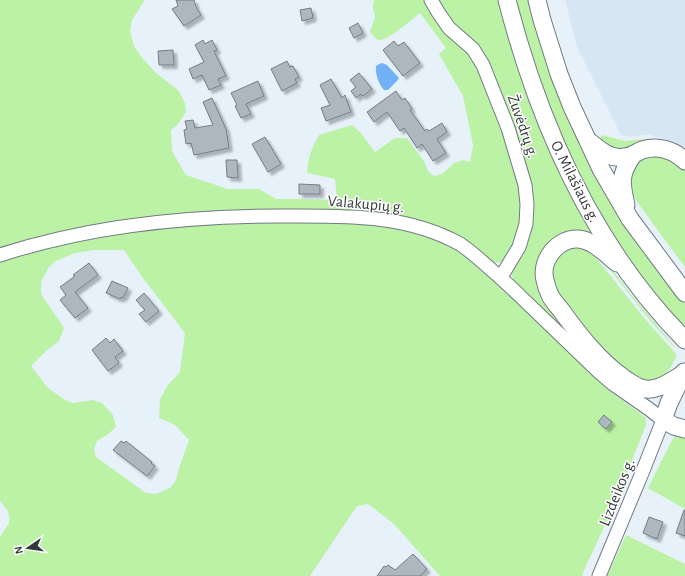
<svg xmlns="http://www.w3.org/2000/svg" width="685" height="576" viewBox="0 0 685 576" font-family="'Alegreya Sans',sans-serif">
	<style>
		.built { fill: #d6e6f3 }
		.green { fill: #bcf2a6; fill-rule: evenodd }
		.water { fill: #72b1f6 }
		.building { fill: #adb7bf; stroke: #747d84; filter: url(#shadow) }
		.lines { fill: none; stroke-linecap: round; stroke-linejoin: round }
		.minor-casing { stroke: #717a81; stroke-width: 15 }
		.major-casing { stroke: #717a81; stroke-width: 19 }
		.minor { stroke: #fff; stroke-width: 13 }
		.major { stroke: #fff; stroke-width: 17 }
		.labels { text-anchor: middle; stroke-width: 3; stroke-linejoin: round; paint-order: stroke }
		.street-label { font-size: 16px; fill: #34383b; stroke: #fff }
	</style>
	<defs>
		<filter id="shadow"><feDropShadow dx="3.5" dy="3.5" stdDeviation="1" flood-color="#0004"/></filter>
	</defs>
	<rect width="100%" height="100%" fill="#e7f1fa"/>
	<path class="built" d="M565 0H685V149L675 142 650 135H641L630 137 621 135 577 47Z"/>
	<g class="green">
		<path d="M0 0H145L132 20 130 31 134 46 143 59 155 72 179 91 185 103 186 112 178 124 171 130 172 151 186 175 228 189H259L276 199H291L337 200 335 179 307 173C308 158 311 149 319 135L352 125 360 132 375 152 395 138H407L424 161 428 171 434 176 442 174 454 163 463 160 470 162 473 145 463 96 439 54 446 48 420 13C412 19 389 40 380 40 375 40 373 35 370 32L375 17 373 8 374 0H500L598 237 591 235 538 266 582 347 513 281 512 274 522 230 508 258 502 262 494 263 468 242 491 275 520 304 608 390 644 416 646 419V425L614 506 585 568 582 576H440L394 524 368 504 357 506 310 576H0V537L9 523V517L8 511 0 501ZM93 250H124L143 278 185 333 180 372 168 385 160 399 159 418 175 425 189 440 179 468 176 480 170 488 156 494 146 493 96 457 94 449 97 441 107 435 116 427 113 415 102 403 93 400 73 403 65 400 48 388 31 366 46 351 59 341 64 328 41 294V282L49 267 56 261 75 253Z"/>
		<path d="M512 0H530L623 222C642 250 663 278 685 304V332L626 256 595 208 550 114Z"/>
		<path d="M602 135 625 141 644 139 657 141 623 153 604 143 600 138Z"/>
		<path d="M665 155 685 169V267L661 235 631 193 628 172 643 156Z"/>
		<path d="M580 245 593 254 645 319 677 355C673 362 667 377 660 380 655 382 648 382 643 382L618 365 564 307 551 283 552 265 560 252Z"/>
		<path d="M600 254 638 303 675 347V348L652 323 600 257Z"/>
		<path d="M678 435 685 437V509L648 488 671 442 675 436Z"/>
		<path d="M626 535 685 564V576H607Z"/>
	</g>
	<path class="water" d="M382 63 387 65 399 78 397 81 388 90H384C379 85 375 74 376 66L379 64Z"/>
	<g class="building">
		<path d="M176 0H194L196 7 201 15 184 26 172 9 178 6Z"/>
		<path d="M311 8 313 18 302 21 300 10Z"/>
		<path d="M358 23 363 33 354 38 349 28Z"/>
		<path d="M203 40 205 44 212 40 217 50 214 51 226 76 218 79 221 85 209 90 202 75 193 79 189 69 204 62 195 45Z"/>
		<path d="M394 41 398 46 404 42 420 63 403 76 383 50Z"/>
		<path d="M173 50 174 65H159L158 51Z"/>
		<path d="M287 61 290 67 293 66 299 77 295 79 297 83 282 91 271 69Z"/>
		<path d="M359 73 372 89 363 96 361 94 356 98 351 91 356 87 350 80Z"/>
		<path d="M331 79 342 98 345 95 351 112 326 121 321 108 330 105 320 85Z"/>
		<path d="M258 81 264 96 246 104 251 114 241 118 235 106 237 105 231 93Z"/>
		<path d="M396 91 402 100 405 98 412 109 410 110 425 131 427 129 429 131 442 123 447 132 437 139 446 153 433 161 422 144 417 148 404 128 400 131 387 112 374 122 367 112Z"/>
		<path d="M212 98 226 129 229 148 194 155 191 143 186 144 184 130 187 129 185 121 193 120 195 128 213 125 203 102Z"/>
		<path d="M265 137 281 164 268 172 252 144Z"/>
		<path d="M226 160H237L238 178 227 177Z"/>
		<path d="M299 184 320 185V194H299Z"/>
		<path d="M89 263 98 275 75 292 88 308 75 318 60 300 66 295 60 287 75 276 73 275Z"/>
		<path d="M112 281 128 288 123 298 121 297 120 299 106 293Z"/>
		<path d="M144 293 159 311 146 322 139 314 145 310 136 300Z"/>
		<path d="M106 338 110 343 114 339 123 351 115 357 119 363 108 371 92 350Z"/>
		<path d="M604 415 612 422 606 429 598 422Z"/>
		<path d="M121 441 124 443 126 441 152 462 151 463 155 466 147 476 113 450Z"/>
		<path d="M684 510H685V536L676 533Z"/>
		<path d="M649 517 663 522 657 539 643 533Z"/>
		<path d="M413 554 427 569 420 576H377L384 566 386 567 388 565 395 570Z"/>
	</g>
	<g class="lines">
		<g class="minor-casing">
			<g id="minor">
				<path d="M431 0 438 12 449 28 473 49 483 65 508 128 525 185 527 204 526 224 519 247 501 277"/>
				<path d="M0 255C95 224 194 215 293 216 350 216 408 215 460 244 466 248 472 253 478 258 493 271 508 284 522 298 547 322 572 346 598 371L613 384 649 409 663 420 642 473 599 576"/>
			</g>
		</g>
		<g class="major-casing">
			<g id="major">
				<path d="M507 0C539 124 594 248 685 340"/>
				<path d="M537 0 542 20 559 74 572 107 601 169 630 219 685 293"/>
				<path d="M590 142C598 148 605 156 616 157 621 158 629 157 634 154 637 153 639 151 642 150 658 145 674 150 685 161"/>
				<path d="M626 205C621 183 619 175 633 155"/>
				<path d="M617 263C606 254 593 240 578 239 557 238 540 261 545 280 546 285 548 291 550 295 552 300 557 305 561 310 579 335 599 361 625 379 630 382 635 386 641 388 656 393 671 381 683 374"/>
				<path d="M684 372 669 403 663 420 674 426 685 429"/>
			</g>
		</g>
		<use href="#minor" class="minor"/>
		<use href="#major" class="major"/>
	</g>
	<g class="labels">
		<g class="street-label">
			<text transform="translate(524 126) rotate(71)" y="6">Žuvėdrų g.</text>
			<text transform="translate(576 181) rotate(63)" y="6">O. Milašiaus g.</text>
			<text transform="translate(366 203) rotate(5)" y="6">Valakupių g.</text>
			<text transform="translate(616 492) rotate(-68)" y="6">Lizdeikos g.</text>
		</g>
	</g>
	<g transform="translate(28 548) rotate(257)" stroke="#ffffff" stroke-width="3" paint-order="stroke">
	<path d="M0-3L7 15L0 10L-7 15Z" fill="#34383b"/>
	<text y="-6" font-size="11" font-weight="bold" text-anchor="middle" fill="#34383b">N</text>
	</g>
</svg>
